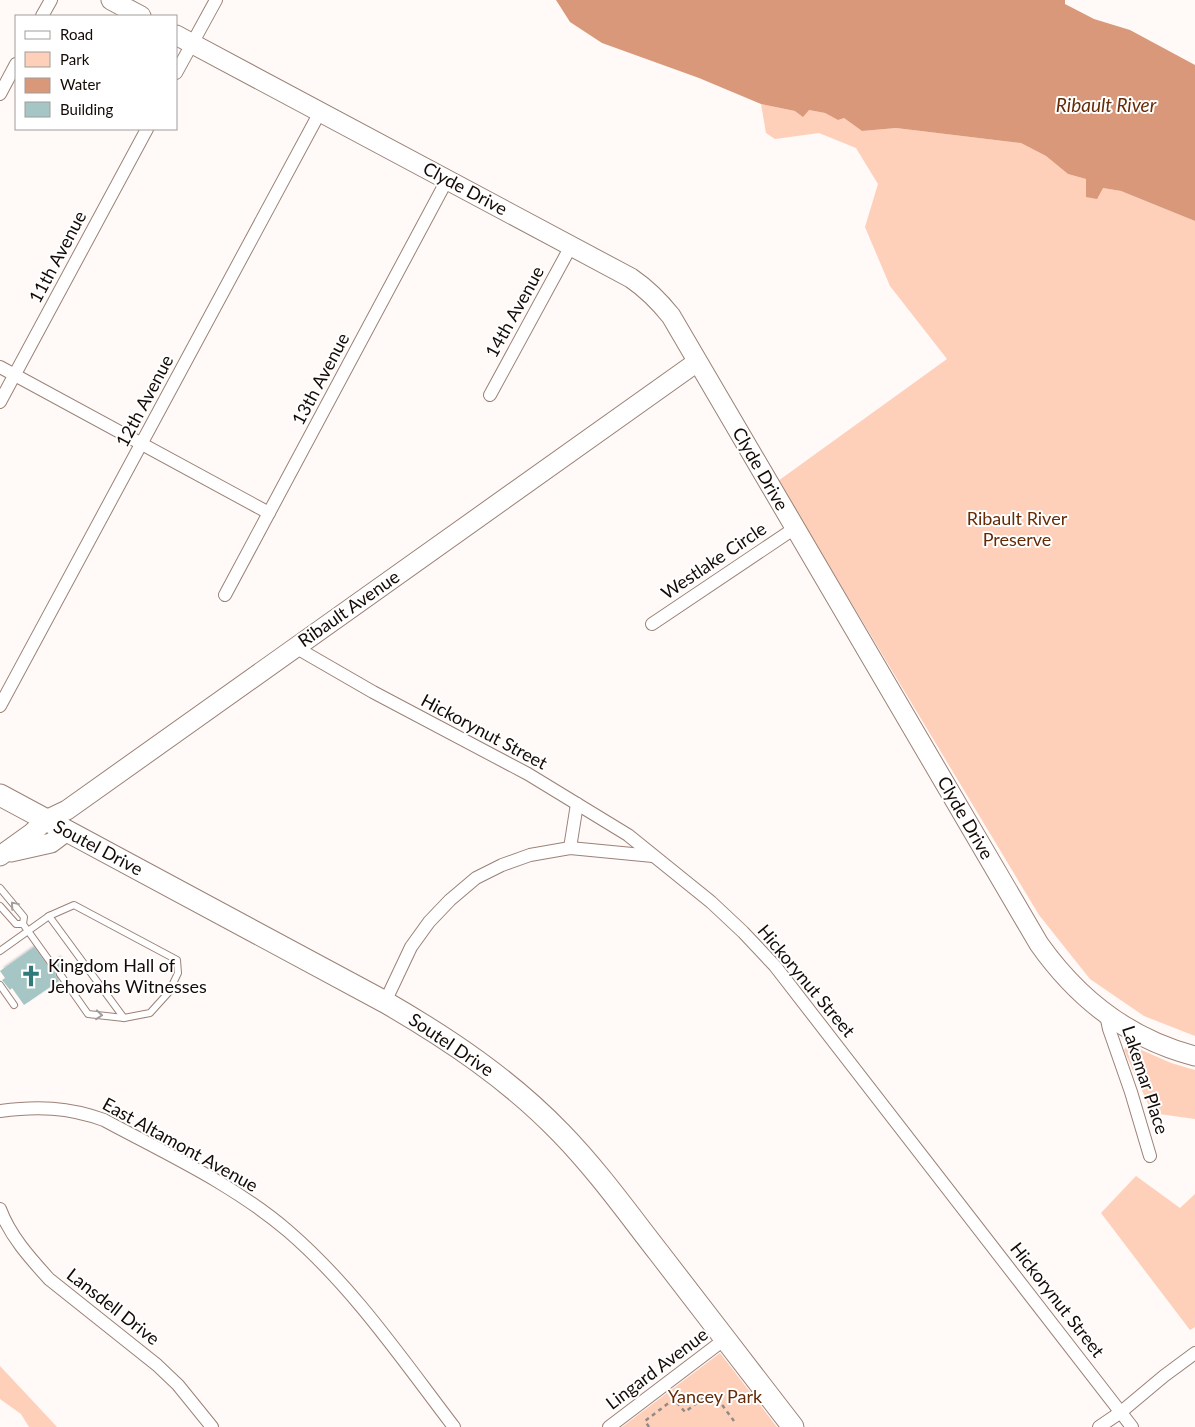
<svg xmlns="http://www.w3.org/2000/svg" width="1195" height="1427" viewBox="0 0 1195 1427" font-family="Lato,sans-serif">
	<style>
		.green { fill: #fecfb9 }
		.water { fill: #d89879 }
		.building { fill: #a5c6c5; filter: url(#shadow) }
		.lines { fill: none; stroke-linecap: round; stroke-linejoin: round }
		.lane-casing { stroke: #9b8277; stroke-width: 8 }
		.street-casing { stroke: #9b8277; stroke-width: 14 }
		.secondary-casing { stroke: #9b8277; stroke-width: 21 }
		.primary-casing { stroke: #9b8277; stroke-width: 23 }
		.path { stroke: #928a87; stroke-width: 2.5; stroke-dasharray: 4 4; stroke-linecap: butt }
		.lane { stroke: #fff; stroke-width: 6 }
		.street { stroke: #fff; stroke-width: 12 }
		.secondary { stroke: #fff; stroke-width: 19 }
		.primary { stroke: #fff; stroke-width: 21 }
		.oneway { stroke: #a19d9c }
		.labels { text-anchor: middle; stroke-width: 4; stroke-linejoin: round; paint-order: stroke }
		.street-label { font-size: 18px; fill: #140b07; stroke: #fff }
		.park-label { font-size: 18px; fill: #642a06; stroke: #fff }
		.poi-label { font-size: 18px; fill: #140b07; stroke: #fff; text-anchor: start }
		.water-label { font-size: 19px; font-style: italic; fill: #662c08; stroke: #fff }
	</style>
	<defs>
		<filter id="shadow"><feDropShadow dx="3.5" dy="-3.5" stdDeviation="1" flood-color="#0004"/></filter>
	</defs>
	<rect width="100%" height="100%" fill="#fff9f7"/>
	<g class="green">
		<path d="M761 104 795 111 809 110 825 113 838 120 844 118 862 131 896 128 1021 143 1046 156 1068 174 1086 179 1103 188 1121 191 1195 221V1036L1144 1016 1090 979 1039 915 778 481 947 359 890 286 865 227 878 184 856 148 819 133 775 139 766 133Z"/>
		<path d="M1128 1044 1171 1063 1195 1070V1119L1152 1113 1124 1050Z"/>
		<path d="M1136 1176 1180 1208 1195 1194V1327L1190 1330 1101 1213Z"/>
		<path d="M720 1353 777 1427H622Z"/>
		<path d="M0 1366 57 1427H29L21 1414 0 1399Z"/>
	</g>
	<path class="water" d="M556 0H1065V4L1094 19 1130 30 1195 65V221L1121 191 1103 188 1097 199 1086 197V179L1068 174 1046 156 1021 143 896 128 862 131 844 118 838 120 825 113 809 110 803 117 795 111 761 104 699 78 602 43 570 22Z"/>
	<path class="building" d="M34 947 49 967H54L56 963 55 960 56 959 65 971 60 969 57 970 55 975 59 981 24 1005 12 988 10 990 2 980 5 978 0 971Z"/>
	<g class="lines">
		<g class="lane-casing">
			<g id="lane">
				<path d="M0 888 24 917 23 924 51 963"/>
				<path d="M0 906 16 924H23"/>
				<path d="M49 916 74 905 177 960 178 973 169 992 150 1013 124 1018 88 1014 60 974"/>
				<path d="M0 951 49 916 124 1018"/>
				<path d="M0 985 14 1005"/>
			</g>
		</g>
		<g class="street-casing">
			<g id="street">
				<path d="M42 16 51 0"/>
				<path d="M176 73 216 0"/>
				<path d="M0 94 16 64"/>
				<path d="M0 367 269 513"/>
				<path d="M490 395 571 246"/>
				<path d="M0 402 147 129"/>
				<path d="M225 595 447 180"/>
				<path d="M652 624 795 528"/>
				<path d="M295 647 373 692 528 774 628 835 711 902 743 932 775 966 1132 1427"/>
				<path d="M0 706 320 112"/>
				<path d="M570 848 577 804"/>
				<path d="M385 1002 411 947 429 922 450 900 476 878 502 865 530 855 570 848 653 856"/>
				<path d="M1106 1015 1109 1029 1131 1092 1150 1156"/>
				<path d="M0 1111C37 1106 68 1107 104 1120 167 1154 233 1184 288 1231 353 1287 402 1359 454 1427"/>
				<path d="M0 1209C10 1236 30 1258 49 1279L157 1365 178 1385 212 1427"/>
				<path d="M609 1427 725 1339"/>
				<path d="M1099 1427 1121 1412 1164 1376 1195 1353"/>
			</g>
		</g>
		<g class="secondary-casing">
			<g id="secondary">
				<path d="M111 0 141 16"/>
				<path d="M176 35 631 278C647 289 659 301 671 316L1039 944C1078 999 1129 1039 1195 1056"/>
				<path d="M11 852 51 843 67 831"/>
				<path d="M0 856 32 833 46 820 67 810 697 362"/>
			</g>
		</g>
		<g class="primary-casing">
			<path id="primary" d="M0 795 385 1002C449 1039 510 1080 561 1133 597 1170 627 1212 659 1253 704 1311 748 1369 793 1427"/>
		</g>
		<g class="path">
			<path d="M674 1399 680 1395 676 1390"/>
			<path d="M649 1427 645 1421 674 1399 685 1412 702 1399 720 1402 734 1421"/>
		</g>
		<use href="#lane" class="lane"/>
		<use href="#street" class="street"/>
		<use href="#secondary" class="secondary"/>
		<use href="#primary" class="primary"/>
	</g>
	<defs><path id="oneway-chevron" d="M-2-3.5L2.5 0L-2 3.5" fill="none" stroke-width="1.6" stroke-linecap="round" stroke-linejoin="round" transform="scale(1.25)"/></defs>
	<g class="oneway">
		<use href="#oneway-chevron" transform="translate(14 905) rotate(-130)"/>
		<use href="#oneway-chevron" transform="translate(99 1015) rotate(5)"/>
	</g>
	<defs>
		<g id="church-bare" transform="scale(1.725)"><path d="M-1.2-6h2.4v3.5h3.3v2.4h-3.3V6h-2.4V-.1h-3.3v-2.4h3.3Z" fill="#317a79" stroke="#fff" stroke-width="2.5" paint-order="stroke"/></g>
	</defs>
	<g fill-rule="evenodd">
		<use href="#church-bare" x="31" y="976"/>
	</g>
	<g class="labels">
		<g class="street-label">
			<text transform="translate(465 189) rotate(28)" y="6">Clyde Drive</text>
			<text transform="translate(58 257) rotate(-62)" y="6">11th Avenue</text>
			<text transform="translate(515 312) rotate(-61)" y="6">14th Avenue</text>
			<text transform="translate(321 379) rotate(-62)" y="6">13th Avenue</text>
			<text transform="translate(145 401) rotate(-62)" y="6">12th Avenue</text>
			<text transform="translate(760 469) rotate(60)" y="6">Clyde Drive</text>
			<text transform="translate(714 561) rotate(-34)" y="6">Westlake Circle</text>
			<text transform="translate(349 609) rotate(-35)" y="6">Ribault Avenue</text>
			<text transform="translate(484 732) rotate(28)" y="6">Hickorynut Street</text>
			<text transform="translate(965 818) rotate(60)" y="6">Clyde Drive</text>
			<text transform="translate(98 848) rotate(28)" y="6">Soutel Drive</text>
			<text transform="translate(806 981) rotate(50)" y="6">Hickorynut Street</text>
			<text transform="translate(451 1045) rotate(34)" y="6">Soutel Drive</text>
			<text transform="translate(1145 1080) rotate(72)" y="6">Lakemar Place</text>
			<text transform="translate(180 1145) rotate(29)" y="6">East Altamont Avenue</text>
			<text transform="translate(1057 1300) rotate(52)" y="6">Hickorynut Street</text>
			<text transform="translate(113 1307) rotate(38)" y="6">Lansdell Drive</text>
			<text transform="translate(657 1369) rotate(-37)" y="6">Lingard Avenue</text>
		</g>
		<g class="park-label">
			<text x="1017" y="525">Ribault River<tspan x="1017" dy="21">Preserve</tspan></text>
			<text x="715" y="1403">Yancey Park</text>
		</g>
		<g class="poi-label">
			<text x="48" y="972">Kingdom Hall of<tspan x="48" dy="21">Jehovahs Witnesses</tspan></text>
		</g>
		<g class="water-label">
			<text x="1106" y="112">Ribault River</text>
		</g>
	</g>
	<rect x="15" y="15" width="162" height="115" fill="#ffffff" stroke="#a19d9c"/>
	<rect x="25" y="31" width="25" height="8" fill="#ffffff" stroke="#a19d9c"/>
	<text x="60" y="40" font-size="15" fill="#140b07">Road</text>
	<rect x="25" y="52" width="25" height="15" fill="#fecfb9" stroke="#a19d9c"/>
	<text x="60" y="65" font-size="15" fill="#140b07">Park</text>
	<rect x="25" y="78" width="25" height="15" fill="#d89879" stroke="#a19d9c"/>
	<text x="60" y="90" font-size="15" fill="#140b07">Water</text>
	<rect x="25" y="102" width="25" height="15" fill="#a5c6c5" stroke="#a19d9c"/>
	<text x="60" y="115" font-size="15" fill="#140b07">Building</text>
</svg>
